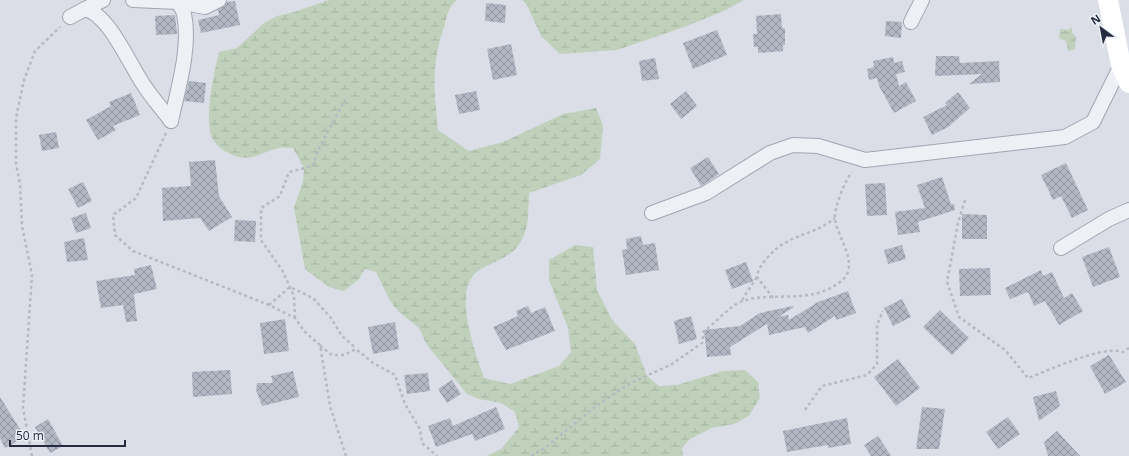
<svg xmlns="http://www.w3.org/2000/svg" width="1129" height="456" viewBox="0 0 1129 456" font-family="'Open Sans',sans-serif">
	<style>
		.wetland { fill: url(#wetland-marsh) }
		.building { fill: url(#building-cross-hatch) }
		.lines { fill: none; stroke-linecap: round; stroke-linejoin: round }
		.street-casing { stroke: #a0a5b1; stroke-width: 16 }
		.path { stroke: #b5b9c2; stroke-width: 2.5; stroke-dasharray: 3 3; stroke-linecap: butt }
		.street { stroke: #eef0f5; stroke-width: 14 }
		.secondary { stroke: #fff; stroke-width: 20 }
	</style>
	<defs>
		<pattern id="wetland-marsh" width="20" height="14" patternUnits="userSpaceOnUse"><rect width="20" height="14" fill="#bfd1bb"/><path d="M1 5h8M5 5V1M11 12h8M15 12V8" fill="none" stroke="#a4b4a2"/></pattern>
		<pattern id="building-cross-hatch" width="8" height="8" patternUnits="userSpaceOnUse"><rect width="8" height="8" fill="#b2b7c4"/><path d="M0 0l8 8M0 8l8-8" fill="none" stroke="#9195a1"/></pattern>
	</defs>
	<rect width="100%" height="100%" fill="#dbdee7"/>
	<g class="wetland">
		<path d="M329 0H457C448 7 447 16 444 27 431 65 434 90 438 130L469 151 503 142 563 114 596 108 603 125 600 159 581 175 529 193C528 210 530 227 520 243 511 258 491 262 478 271 451 290 476 354 484 378L510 384 559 366 571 352 568 328 549 280V260L575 245 593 247 597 290 612 320 635 344 647 376 659 386 677 385 723 371 745 370 758 382 760 398 749 416 734 424 712 428 690 439 682 448 683 456H486L501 449 519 427 515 412 501 403 479 399 467 394 427 345 419 328 398 311 390 301 376 272 365 269 359 279 344 291 329 287 305 269 294 208 303 181 304 168 293 148C287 148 280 147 275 149 263 152 252 161 239 157 230 155 216 147 212 138 204 118 214 73 219 52L237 48 264 23 277 16 294 12Z"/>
		<path d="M522 0H744L726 10 687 26 617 50 560 54 541 36 526 3Z"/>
		<path d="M1072 27V32L1076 38 1075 49 1068 51 1066 41 1059 38 1060 29 1068 30Z"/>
	</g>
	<g class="building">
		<path d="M235 1 240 25 201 33 198 20 219 15 218 10 227 2Z"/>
		<path d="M486 3 506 5 505 23 485 21Z"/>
		<path d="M781 14 782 28H785V45H783V51L758 53V47H754L753 34H757L756 16Z"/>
		<path d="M175 15 177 34 156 35 155 16Z"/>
		<path d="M886 21 902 22 901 38 885 36Z"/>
		<path d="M717 30 727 55 693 69 683 43Z"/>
		<path d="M511 44 517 75 493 80 487 49Z"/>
		<path d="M936 56H959L960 63 999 61 1000 82 969 84 982 74 935 76Z"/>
		<path d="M893 57 894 63 902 61 905 72 896 74 899 86 906 82 916 101 894 113 879 86 877 78 869 80 867 69 874 67 873 61Z"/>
		<path d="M655 58 659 79 642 81 639 61Z"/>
		<path d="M189 81 206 83 204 103 184 101Z"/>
		<path d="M476 91 480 110 459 114 455 95Z"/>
		<path d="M686 91 697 106 681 119 670 104Z"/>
		<path d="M958 92 970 108 948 127 932 135 923 117 947 105 945 103Z"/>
		<path d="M131 93 140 115 113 126 116 130 98 140 86 120 111 106 109 102Z"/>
		<path d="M56 132 59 148 42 151 39 135Z"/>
		<path d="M708 157 719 174 701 186 690 168Z"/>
		<path d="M215 160 219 196 232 217 209 231 200 218 163 221 162 188 191 186 189 162Z"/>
		<path d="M1066 163 1088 210 1072 218 1061 196 1053 200 1041 175Z"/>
		<path d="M942 177 951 204H954L955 210 918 222 920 232 898 235 895 212 925 208 917 185Z"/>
		<path d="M83 182 92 201 78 208 68 189Z"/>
		<path d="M885 183 887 215 867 216 865 184Z"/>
		<path d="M86 213 91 228 76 233 71 218Z"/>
		<path d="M962 214 987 215V239H962Z"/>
		<path d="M235 220 256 221 255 242 234 241Z"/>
		<path d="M641 236 643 245 655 243 659 270 626 275 622 250 627 249 626 239Z"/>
		<path d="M84 238 88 260 67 262 64 242Z"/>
		<path d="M902 245 906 259 888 264 884 250Z"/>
		<path d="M1109 247 1120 277 1093 287 1082 257Z"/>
		<path d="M746 262 753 281 732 289 725 270Z"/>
		<path d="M151 265 157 289 134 294 137 321 126 322 123 305 101 308 96 281 135 275 134 269Z"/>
		<path d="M990 268 991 295 960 296 959 269Z"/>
		<path d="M1041 270 1043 276 1052 272 1064 298 1072 293 1083 311 1059 325 1045 301 1034 306 1028 292 1010 299 1005 288Z"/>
		<path d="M848 291 856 313 836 320 835 316 808 333 805 327 769 335 767 324 730 347 731 355 707 357 704 330 740 326 760 313 793 306 794 307 778 317 788 315 789 320 818 302Z"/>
		<path d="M902 299 911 317 893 326 884 308Z"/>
		<path d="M528 306 531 313 545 307 555 331 506 350 493 327 518 316 516 311Z"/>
		<path d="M940 310 969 338 952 355 923 327Z"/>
		<path d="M691 316 697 339 679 344 674 321Z"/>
		<path d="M285 319 289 351 264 354 260 323Z"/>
		<path d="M395 322 399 349 373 354 368 327Z"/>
		<path d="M1109 355 1126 382 1105 394 1090 366Z"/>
		<path d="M898 359 920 388 896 406 874 377Z"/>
		<path d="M230 370 232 394 193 397 192 372Z"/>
		<path d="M293 371 299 397 262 406 256 390 257 383H273L271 376Z"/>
		<path d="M428 373 430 391 407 394 404 375Z"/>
		<path d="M452 380 461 394 447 403 438 389Z"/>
		<path d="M1056 391 1060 406 1039 421 1033 397Z"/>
		<path d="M0 397 25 437 5 448 0 438Z"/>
		<path d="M496 407 505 429 475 441 472 434 436 447 428 426 450 418 453 426Z"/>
		<path d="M922 407 945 409 939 449H916Z"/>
		<path d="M1008 417 1020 434 998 449 986 432Z"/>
		<path d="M847 418 851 444 828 448V445L787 452 783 431Z"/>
		<path d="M48 419 63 446 50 453 35 427Z"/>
		<path d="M1057 431 1080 456H1048L1044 442Z"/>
		<path d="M878 436 888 451 891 456H871L864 445Z"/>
	</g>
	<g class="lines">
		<g class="street-casing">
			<g id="street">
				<path d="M133 0 178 2 205 7 219 0"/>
				<path d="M85 9 103 0"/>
				<path d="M70 17 85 9C110 15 130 66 145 87 153 99 163 110 171 121"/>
				<path d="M911 22 922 0"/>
				<path d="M171 121C178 89 191 46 184 14 183 9 179 5 177 0"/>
				<path d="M652 213 706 193 770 153 793 145 818 146 865 160 1065 137 1093 122 1121 65"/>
				<path d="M1061 248 1109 219 1129 210"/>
			</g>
		</g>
		<g class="path">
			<path d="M166 133 136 198 113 215 115 235 133 251 269 305 295 318 306 333 320 345 330 406 346 456"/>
			<path d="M965 200 958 223 947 282 959 317 1005 350 1028 378C1050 370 1102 345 1123 352L1129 348"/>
			<path d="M773 298 757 277C758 269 762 264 767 258 788 233 812 237 835 218"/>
			<path d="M742 300 757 277"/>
			<path d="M269 305 290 287 313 298 331 318 342 336 356 348"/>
			<path d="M295 318 294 296 282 270 261 240V208L280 196 289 172 313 166C319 144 334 121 345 100"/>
			<path d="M320 346 332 355H344L356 349 373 363 395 375 405 404 420 429 422 443 437 456"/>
			<path d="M805 410 822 386 867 375 877 364V325L883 311"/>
			<path d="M32 456 23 408 32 275 22 226 20 184 16 164V118L24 80 35 51 60 27"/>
			<path d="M531 456 546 447 600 403 631 383 672 364 702 343 704 331C716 323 730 305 743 301 773 291 811 305 840 282 862 266 837 238 835 219 834 208 845 180 852 172"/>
		</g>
		<use href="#street" class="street"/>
		<path class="secondary" d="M1108 0 1121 65 1129 83"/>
	</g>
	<g transform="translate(1101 28) rotate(328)" stroke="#eaeef5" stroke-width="3" paint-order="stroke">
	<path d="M0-3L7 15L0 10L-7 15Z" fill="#242b3e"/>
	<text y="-6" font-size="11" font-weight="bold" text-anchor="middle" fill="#242b3e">N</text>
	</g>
	<path d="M10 440v6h115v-6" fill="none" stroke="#242b3e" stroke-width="2"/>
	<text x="16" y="440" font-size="12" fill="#242b3e" stroke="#eaeef5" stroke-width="3" paint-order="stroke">50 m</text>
</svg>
